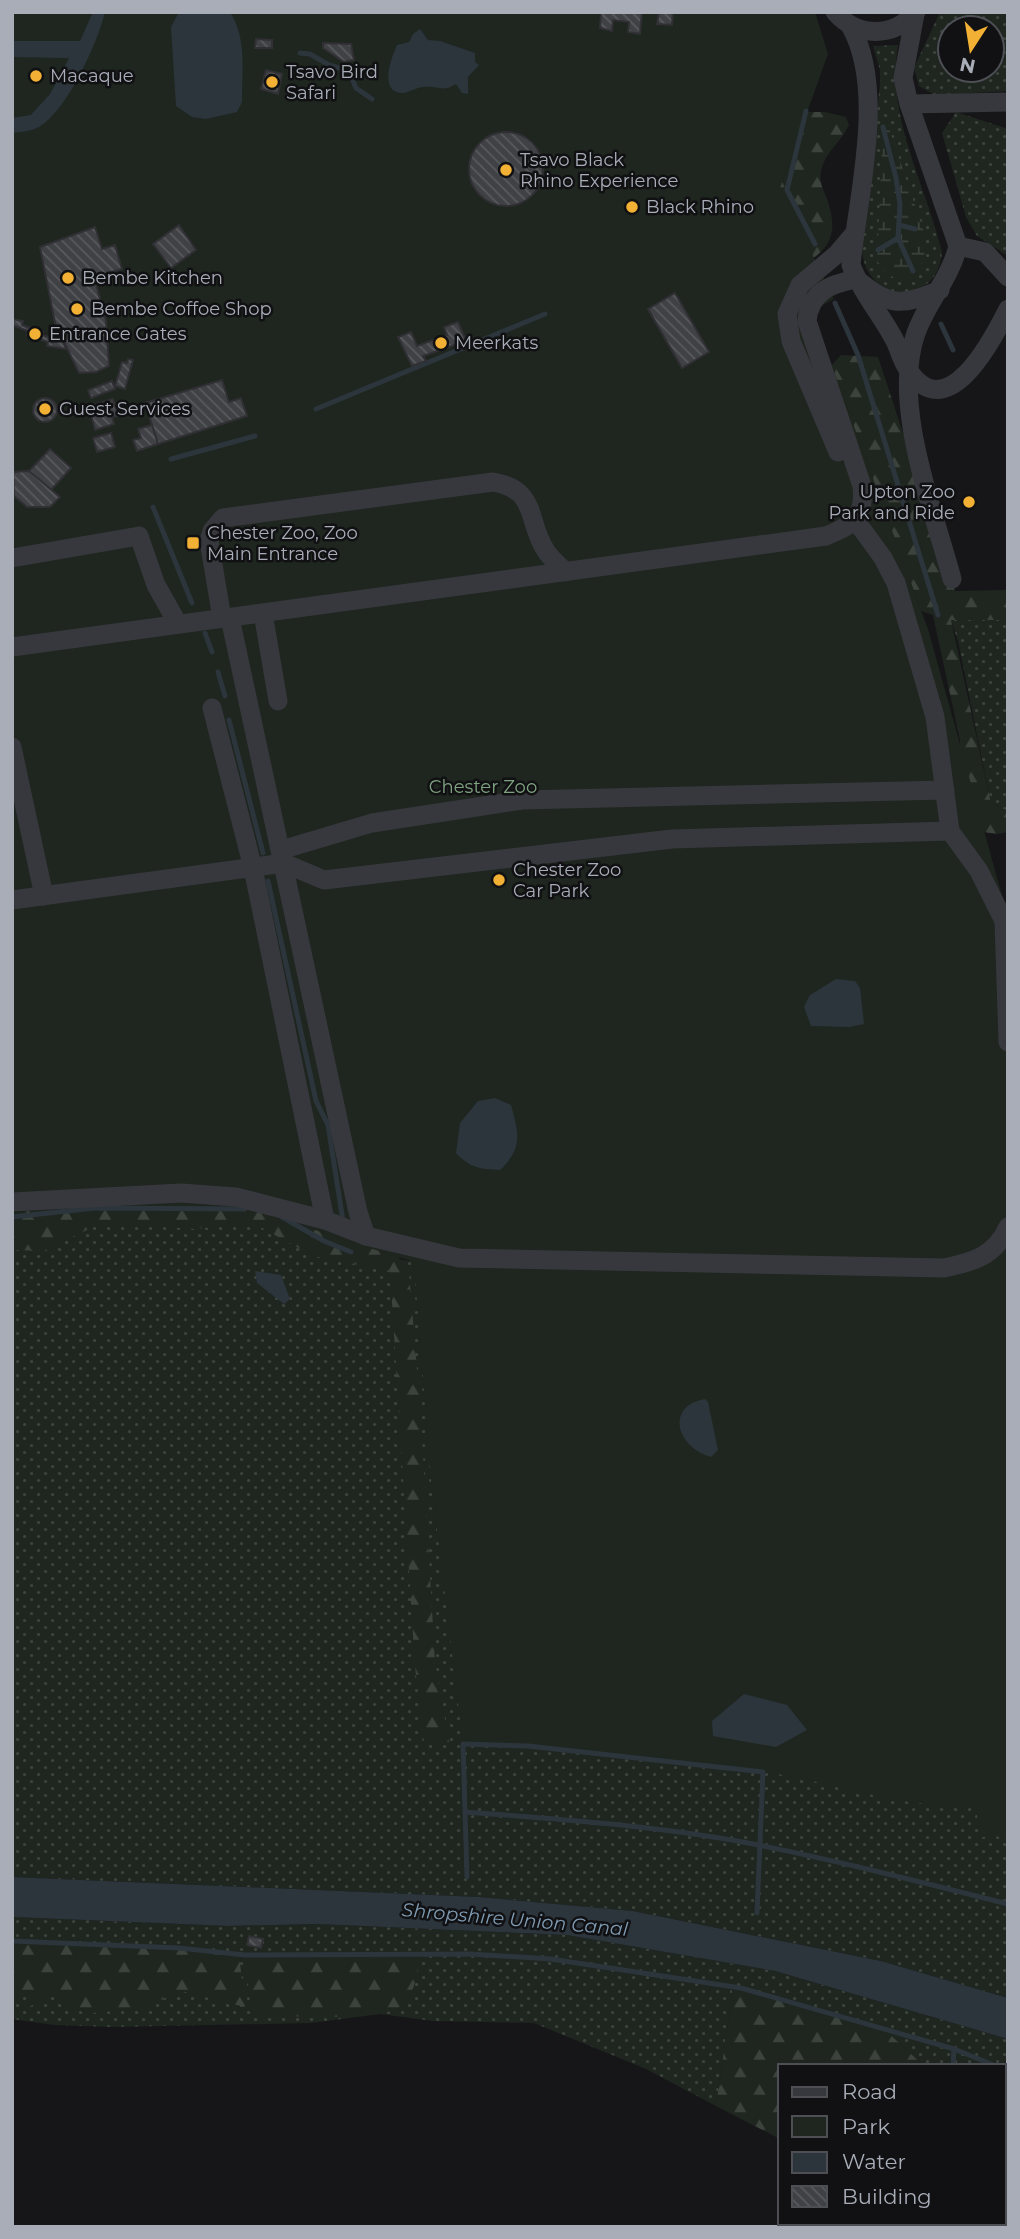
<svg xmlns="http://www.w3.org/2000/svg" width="1020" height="2239" viewBox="0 0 1020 2239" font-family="Montserrat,sans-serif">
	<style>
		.grass { fill: url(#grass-dots); fill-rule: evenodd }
		.forest { fill: url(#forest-firs) }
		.wetland { fill: url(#wetland-marsh) }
		.park { fill: #1e261f }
		.water { fill: #2c353c }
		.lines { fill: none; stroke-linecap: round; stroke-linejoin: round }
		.stream { stroke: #2c353c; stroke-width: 5 }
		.building { fill: url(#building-back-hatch); stroke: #303034; stroke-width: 2 }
		.minor { stroke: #37383d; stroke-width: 19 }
		.poi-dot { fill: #f2b134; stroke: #111113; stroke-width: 2.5 }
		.labels { text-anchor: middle; stroke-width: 5; stroke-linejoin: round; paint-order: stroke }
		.poi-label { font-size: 18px; fill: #a8adb8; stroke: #111113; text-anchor: start }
		.park-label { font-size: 18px; fill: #7fa381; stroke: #111113 }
		.water-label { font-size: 19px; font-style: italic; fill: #7f9bb3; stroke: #111113 }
	</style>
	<defs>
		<pattern id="grass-dots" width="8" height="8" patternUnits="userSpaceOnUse" patternTransform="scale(1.75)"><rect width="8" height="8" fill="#1e261f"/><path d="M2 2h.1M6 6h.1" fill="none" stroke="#3c433d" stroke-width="1.8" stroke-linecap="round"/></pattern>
		<pattern id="forest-firs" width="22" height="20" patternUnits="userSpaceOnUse" patternTransform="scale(1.75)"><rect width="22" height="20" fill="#1e261f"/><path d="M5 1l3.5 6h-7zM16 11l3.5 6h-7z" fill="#3c433d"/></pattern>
		<pattern id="wetland-marsh" width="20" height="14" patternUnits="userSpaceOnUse" patternTransform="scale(1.75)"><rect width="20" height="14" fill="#1e261f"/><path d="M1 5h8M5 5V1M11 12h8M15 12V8" fill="none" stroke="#3c433d"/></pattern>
		<pattern id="building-back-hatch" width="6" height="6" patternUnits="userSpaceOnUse" patternTransform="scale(1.75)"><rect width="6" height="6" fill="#404145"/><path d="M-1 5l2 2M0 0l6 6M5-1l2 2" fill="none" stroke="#595a5e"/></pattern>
	</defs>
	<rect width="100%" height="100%" fill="#161618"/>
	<g class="grass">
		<path d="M940 12H1008V91L935 95 919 86 914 68ZM950 28H992V70H950Z"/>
		<path d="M898 45C886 118 925 182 942 252 938 307 866 305 862 250L880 84V70L873 46Z"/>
		<path d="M956 112 1008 129V256L977 236 966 217 942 133Z"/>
		<path d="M951 620H1008V811L991 803 958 641Z"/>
		<path d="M234 1207 324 1241 397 1259 503 1274 1008 1281V1998L881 1961 633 1911 479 1897 12 1877V1217Z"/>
		<path d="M12 1917 228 1926 317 1924 567 1935 775 1971 1008 2039V2227H929L931 2223H1004V2066H924L884 2029 733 1987 716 2106 646 2069 534 2023 433 2021 380 2014 311 2023 113 2027 54 2025 12 2019Z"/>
	</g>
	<g class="forest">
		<path d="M798 112H825L846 117 849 125C841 142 825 152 821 171 819 184 824 190 828 202 840 239 826 253 794 270L644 264Z"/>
		<path d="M841 355 878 357 955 591 1008 590V620H951L991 803 1008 811V832L998 834 975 831 960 772V740L933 615 921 611 831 366Z"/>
		<path d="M135 1202H224L262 1208 329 1235 397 1255 409 1272 421 1419 435 1662 449 1742 424 1743 415 1667 390 1271 313 1256 262 1228 244 1224 195 1229 101 1223 44 1251 12 1250V1212Z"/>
		<path d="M12 1941 179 1948 239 1954 245 2007 181 1991 143 2008 93 2013 74 2010 60 1996 50 1995 29 2007 28 1994H12Z"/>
		<path d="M420 1954C417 1973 416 1996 398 2008 381 2020 274 2018 251 2013L245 1955Z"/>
		<path d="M733 1987 884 2029 924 2066H780V2139L716 2106Z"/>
	</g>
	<path class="wetland" d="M888 125 926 238C926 255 919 290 893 277 887 274 881 266 877 261L883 127Z"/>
	<path class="park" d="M12 12H815L828 54 780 188 834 299 819 307 814 317 928 629 1008 917V1836L980 1837 976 1806C902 1809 833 1782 761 1771 663 1757 562 1746 463 1744L430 1471 414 1262 328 1235 262 1208 224 1202H135L12 1212Z"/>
	<g class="water">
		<path d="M93 12H105C98 42 67 111 39 127 32 131 21 132 12 133V118L31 115 50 94 69 58 12 57V41H80Z"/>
		<path d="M179 12H230C247 38 242 72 242 102L237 112 206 119 192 117 176 106 171 27Z"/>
		<path d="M420 29 428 40 440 41 475 53V62L479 65 468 77V94L462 93 456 84C443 93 437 85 424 87 416 87 409 93 402 93 378 92 392 56 397 45L409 42 413 34Z"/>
		<path d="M836 979 855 981 860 988 864 1024 849 1027 811 1026 804 1007 810 995Z"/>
		<path d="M495 1098 511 1105C519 1134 523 1148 500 1170 480 1169 470 1168 456 1153L460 1123 478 1101Z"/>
		<path d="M255 1271 281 1275 290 1299 284 1304 257 1283Z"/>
		<path d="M705 1399 708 1402 718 1450 711 1457C676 1447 665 1406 705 1399Z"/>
		<path d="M744 1694 787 1705 807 1730 776 1747 713 1736 712 1721Z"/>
		<path d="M12 1877 479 1897 633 1911 881 1961 1008 1998V2039L775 1971 567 1935 317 1924 228 1926 12 1917Z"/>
	</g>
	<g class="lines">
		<g class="stream">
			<path d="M300 53 310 54 329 65 349 71 356 88 372 99"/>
			<path d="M806 111 787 190 815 244"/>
			<path d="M883 127 896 178 900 204 898 238 913 271"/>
			<path d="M899 225 915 229"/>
			<path d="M878 250 898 238"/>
			<path d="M835 303 858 355 938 615"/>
			<path d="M941 324 953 350"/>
			<path d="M316 409 545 314"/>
			<path d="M171 459 255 436"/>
			<path d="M153 507 192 603"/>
			<path d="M205 633 212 652"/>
			<path d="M218 672 225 696"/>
			<path d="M229 720 263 853"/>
			<path d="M268 881 316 1101 328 1125 343 1221"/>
			<path d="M12 1217 95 1208 245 1209"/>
			<path d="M282 1217 324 1241 351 1252"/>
			<path d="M466 1812C560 1819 655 1826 748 1843 835 1860 921 1882 1008 1904"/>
			<path d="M467 1877 463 1744 528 1746 763 1772 757 1913"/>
			<path d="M12 1941 179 1948 245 1955 470 1954 551 1959 741 1988 954 2049 996 2066"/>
			<path d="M953 2066 954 2049"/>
			<path d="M1004 2069 1008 2070"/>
			<path d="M929 2227 931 2223"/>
		</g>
	</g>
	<g class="building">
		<path d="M601 12H642L640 34 628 32 629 22 613 20 612 31 600 28Z"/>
		<path d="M659 12H673L672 25 657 24Z"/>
		<path d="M256 39 272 40V48H255Z"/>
		<path d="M323 43 351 44 354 60 344 62 323 48Z"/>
		<path d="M266 70 282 74 278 94 261 89Z"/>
		<circle cx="506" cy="169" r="37"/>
		<path d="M179 225 196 250 171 268 153 244Z"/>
		<path d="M95 227 102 249 115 245 122 269 94 277 106 321 109 366 96 372 79 373 55 323 40 247Z"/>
		<path d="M675 293 709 352 682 368 648 309Z"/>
		<path d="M12 319 23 321 22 325 43 332 42 335 63 341 66 349 47 346 48 342 27 335 28 331 12 325Z"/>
		<path d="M458 322 466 341 423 356 426 361 412 366 398 337 411 332 417 346 447 335 444 327Z"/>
		<path d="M128 359 133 360 125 389 115 386 122 362 127 363Z"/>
		<path d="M222 380 229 402 241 398 247 416 158 444 145 403Z"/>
		<path d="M112 381 115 389 91 398 88 390Z"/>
		<circle cx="45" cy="410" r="12"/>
		<path d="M113 399 118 416 112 417 114 424 95 430 89 406Z"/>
		<path d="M152 425 158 444 137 451 133 440 141 438 138 429Z"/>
		<path d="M111 433 115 447 97 452 93 438Z"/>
		<path d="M50 449 71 468 51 490 29 471Z"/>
		<path d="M29 471 60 497 50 507H27L14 496 13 472Z"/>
		<path d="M249 1936 263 1939 261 1948 247 1945Z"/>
	</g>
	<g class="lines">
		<g class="minor">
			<path d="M835 12C858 38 893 38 916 12"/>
			<path d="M915 14 903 78 909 104 958 246C950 279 927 302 916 333 891 404 933 508 952 579"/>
			<path d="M851 27C886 91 858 194 851 265 861 292 881 314 894 339 899 348 901 359 907 368 946 430 992 341 1008 309"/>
			<path d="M909 104 1008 102"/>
			<path d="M958 246 985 252 1008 277"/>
			<path d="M838 452 791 341 787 314 800 285 837 254 854 234"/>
			<path d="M856 521 883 558 896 583 935 717 950 831 979 871 1004 921 1008 1042"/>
			<path d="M12 558 139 536 156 585 178 624"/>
			<path d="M263 613 278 701"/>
			<path d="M222 618 209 541 212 531 223 518 493 482C539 490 526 521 546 551 551 559 559 565 565 572"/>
			<path d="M230 618 358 1212 366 1236 459 1258 944 1268C973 1262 995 1256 1008 1227"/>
			<path d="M12 647 826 536C854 524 865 519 862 486L807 321C810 292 830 284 856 279 890 306 899 307 940 290"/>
			<path d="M212 708 253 868 325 1220 366 1236"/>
			<path d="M12 747 44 896"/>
			<path d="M281 850 372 823 522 800 945 790"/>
			<path d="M12 900 284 863 324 880 672 839 950 831"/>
			<path d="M12 1202 181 1193 236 1197 325 1220"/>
		</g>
	</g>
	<g class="poi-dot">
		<circle cx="36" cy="76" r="7"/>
		<circle cx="272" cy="82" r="7"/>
		<circle cx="506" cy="170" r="7"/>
		<circle cx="632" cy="207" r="7"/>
		<circle cx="68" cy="278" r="7"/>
		<circle cx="77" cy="309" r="7"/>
		<circle cx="35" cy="334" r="7"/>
		<circle cx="441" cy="343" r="7"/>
		<circle cx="45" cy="409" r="7"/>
		<circle cx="969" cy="502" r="7"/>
		<rect x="186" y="536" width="14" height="14" rx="3.5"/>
		<circle cx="499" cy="880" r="7"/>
	</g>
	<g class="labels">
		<g class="poi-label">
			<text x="286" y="78">Tsavo Bird<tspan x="286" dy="21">Safari</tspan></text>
			<text x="50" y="82">Macaque</text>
			<text x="520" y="166">Tsavo Black<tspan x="520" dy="21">Rhino Experience</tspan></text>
			<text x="646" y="213">Black Rhino</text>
			<text x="82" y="284">Bembe Kitchen</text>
			<text x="91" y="315">Bembe Coffoe Shop</text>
			<text x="49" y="340">Entrance Gates</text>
			<text x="455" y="349">Meerkats</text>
			<text x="59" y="415">Guest Services</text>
			<text x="955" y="498" text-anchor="end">Upton Zoo<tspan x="955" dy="21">Park and Ride</tspan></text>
			<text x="207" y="539">Chester Zoo, Zoo<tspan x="207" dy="21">Main Entrance</tspan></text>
			<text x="513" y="876">Chester Zoo<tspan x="513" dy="21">Car Park</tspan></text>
		</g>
		<g class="park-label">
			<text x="483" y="793">Chester Zoo</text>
		</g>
		<g class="water-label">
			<text transform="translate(515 1919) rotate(5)" y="7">Shropshire Union Canal</text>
		</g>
	</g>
	<rect width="1020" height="2239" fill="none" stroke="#a8adb8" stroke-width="28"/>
	<rect x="778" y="2064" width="228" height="161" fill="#111113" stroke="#4d4f55" stroke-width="2"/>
	<rect x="792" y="2087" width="35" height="10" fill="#37383d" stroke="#4d4f55" stroke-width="2"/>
	<text x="842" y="2099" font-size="21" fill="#a8adb8">Road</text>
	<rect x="792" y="2116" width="35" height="21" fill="#1e261f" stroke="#4d4f55" stroke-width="2"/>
	<text x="842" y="2134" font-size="21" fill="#a8adb8">Park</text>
	<rect x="792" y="2152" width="35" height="21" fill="#2c353c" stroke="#4d4f55" stroke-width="2"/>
	<text x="842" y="2169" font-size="21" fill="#a8adb8">Water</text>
	<rect x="792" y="2186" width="35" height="21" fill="url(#building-back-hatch)" stroke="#4d4f55" stroke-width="2"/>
	<text x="842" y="2204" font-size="21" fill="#a8adb8">Building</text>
	<g transform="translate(971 49) rotate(192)"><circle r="33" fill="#111113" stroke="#4d4f55" stroke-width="2"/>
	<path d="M0-5L12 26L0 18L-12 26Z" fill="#f2b134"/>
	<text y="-10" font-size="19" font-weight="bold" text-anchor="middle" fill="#a8adb8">N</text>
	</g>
</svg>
